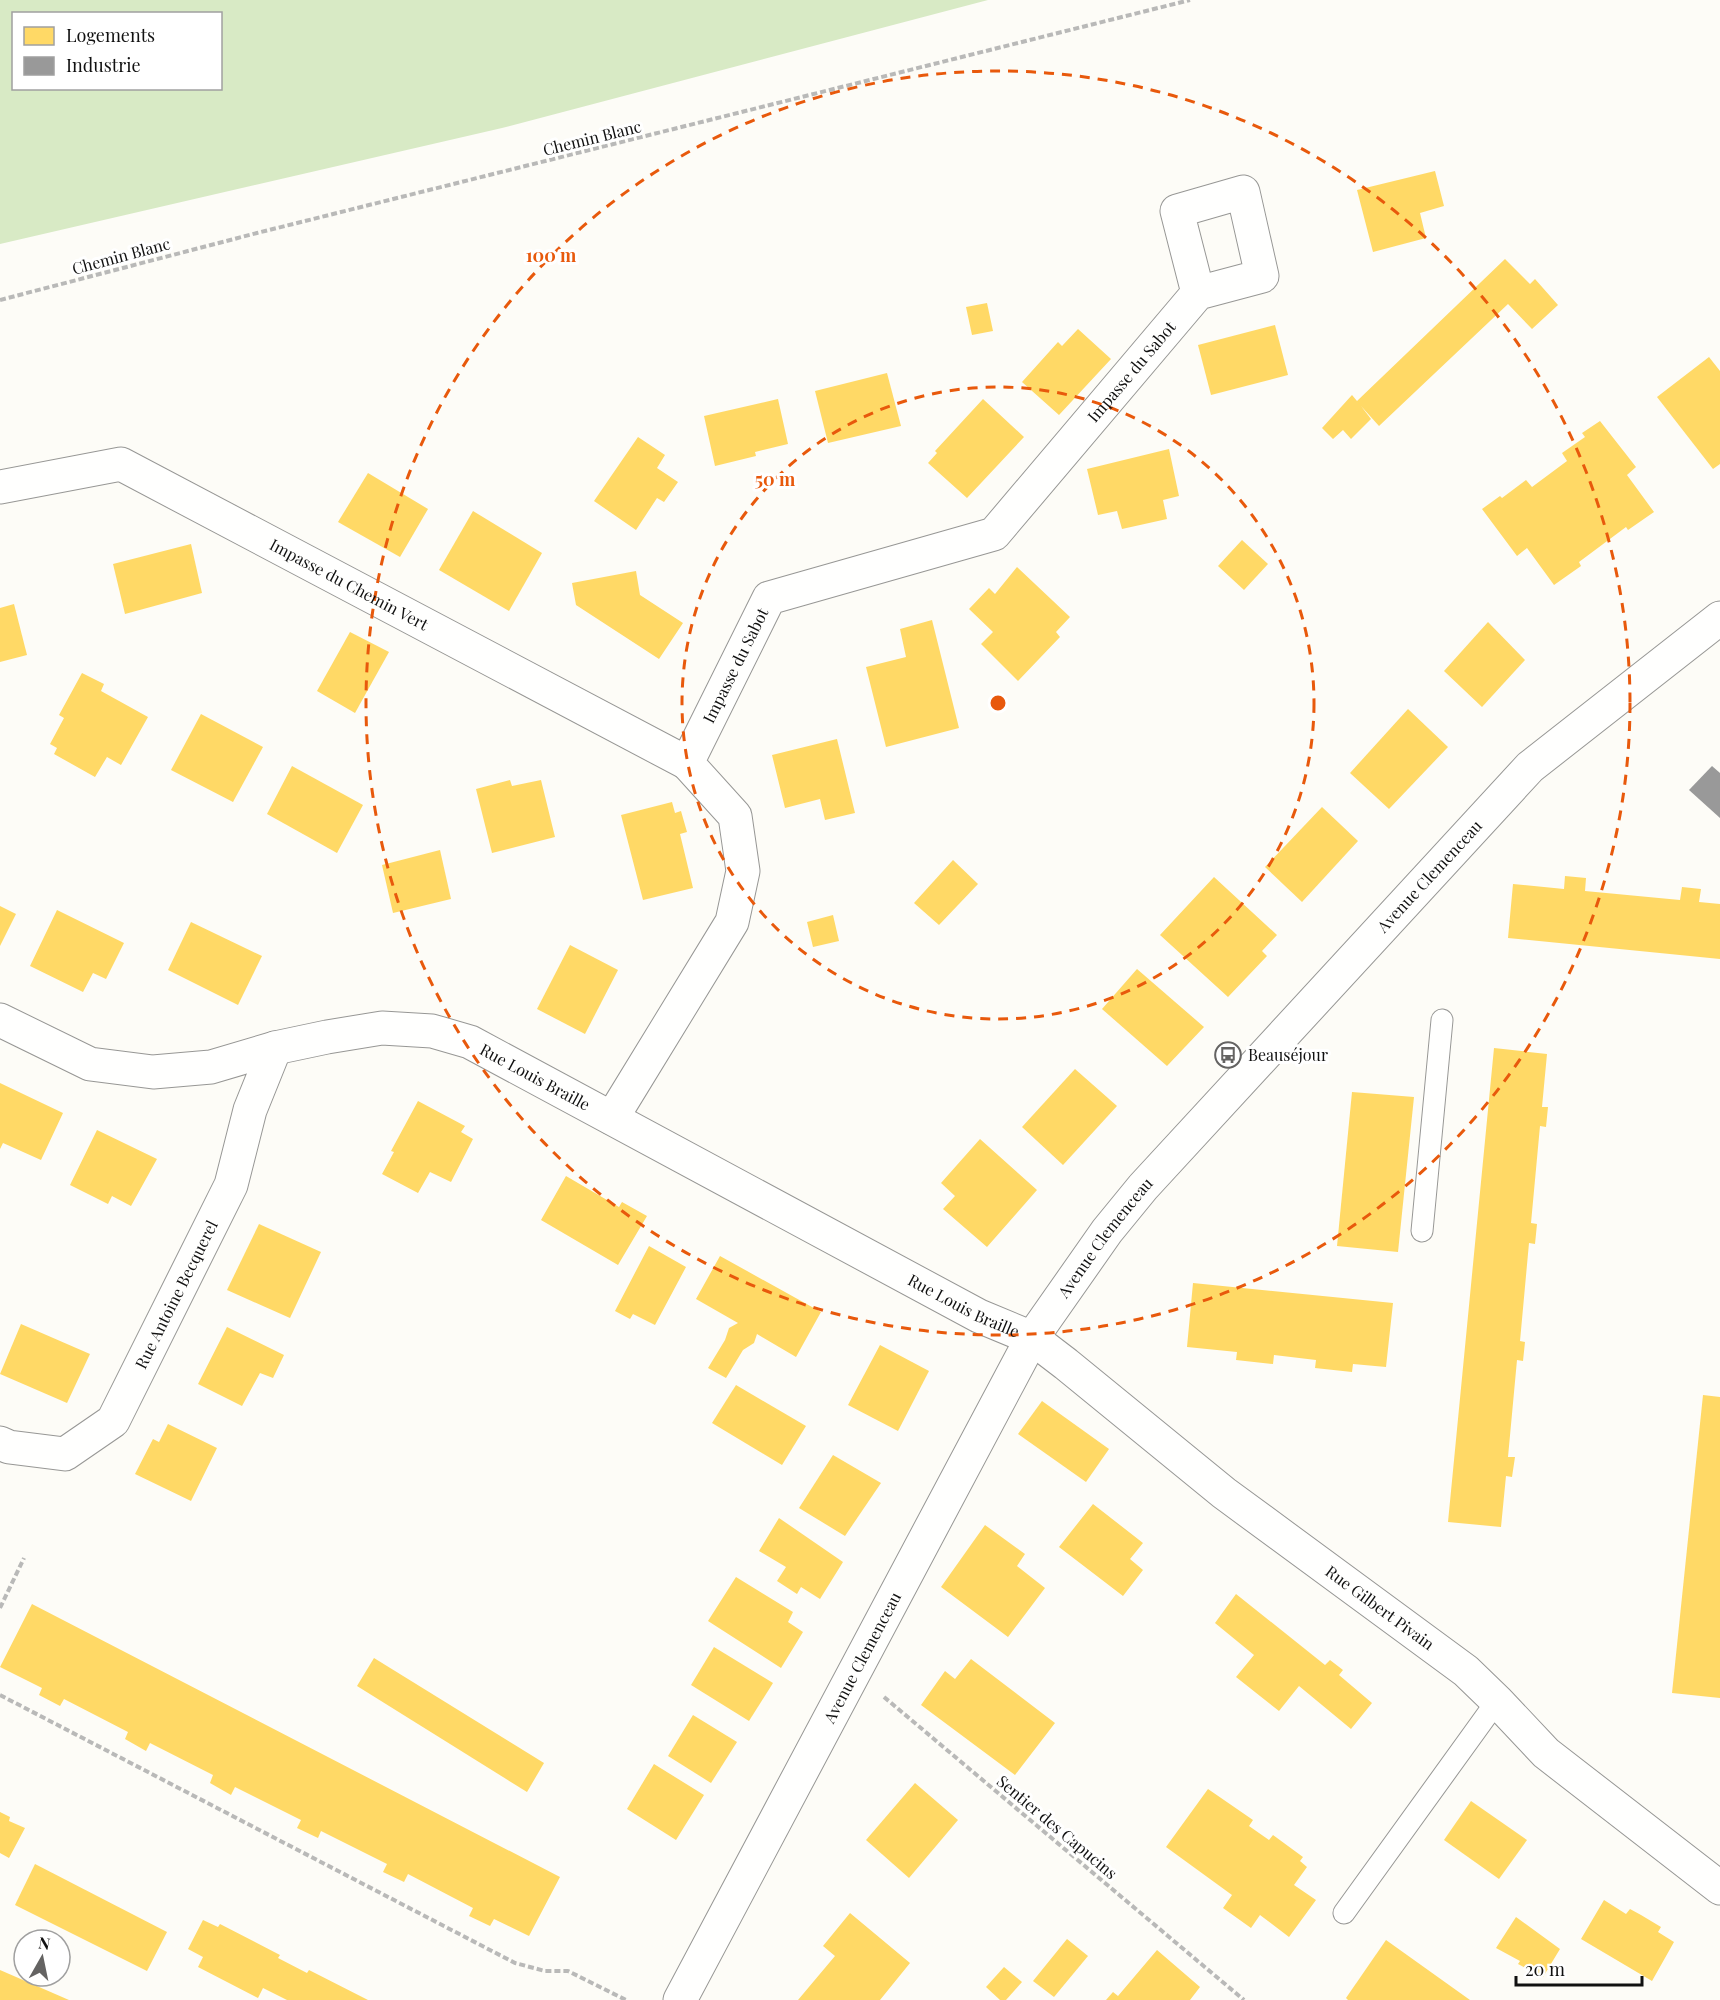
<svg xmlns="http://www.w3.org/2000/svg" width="1720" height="2000" viewBox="0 0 1720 2000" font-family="'Playfair Display',serif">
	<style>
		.forest { fill: #d8eac5; fill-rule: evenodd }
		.homes { fill: #ffd966 }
		.industry { fill: #999 }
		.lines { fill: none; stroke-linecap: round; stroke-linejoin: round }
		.lane-casing { stroke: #979795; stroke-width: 23 }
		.street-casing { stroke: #979795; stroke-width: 35 }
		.path { stroke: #b9b9b8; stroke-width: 4; stroke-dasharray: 6 3; stroke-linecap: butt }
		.lane { stroke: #fffffe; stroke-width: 21 }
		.street { stroke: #fffffe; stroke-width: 33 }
		.ring { fill: none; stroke: #e8590c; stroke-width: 3; stroke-dasharray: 10 8 }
		.labels { text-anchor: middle; stroke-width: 6; stroke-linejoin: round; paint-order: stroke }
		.street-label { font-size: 16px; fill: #111; stroke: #fff }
		.poi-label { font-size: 16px; fill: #111; stroke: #fff; text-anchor: start }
		.centre { fill: #e8590c; stroke: #fff; stroke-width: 3 }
		.ring-label { font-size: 18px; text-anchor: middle; font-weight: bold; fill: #e8590c; stroke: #fff; stroke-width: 6; stroke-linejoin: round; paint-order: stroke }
	</style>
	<rect width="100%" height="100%" fill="#fdfcf7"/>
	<path class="forest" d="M0 0H988L502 128 0 244ZM14 14H220V88H14Z"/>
	<g class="homes">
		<path d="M1435 171 1444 206 1420 213 1426 238 1373 252 1357 190Z"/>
		<path d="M1505 259 1530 284 1535 279 1558 305 1532 329 1508 304 1379 426 1361 406 1371 419 1351 439 1343 430 1333 439 1322 428 1352 395 1357 401Z"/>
		<path d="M987 303 993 331 972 335 966 307Z"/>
		<path d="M1275 325 1288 375 1211 395 1198 345Z"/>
		<path d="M1078 329 1111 359 1059 415 1022 382 1058 342 1062 346Z"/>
		<path d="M1709 357 1720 371V464L1713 469 1657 397Z"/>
		<path d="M887 373 901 426 828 443 815 391Z"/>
		<path d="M778 399 788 444 755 452 756 456 715 466 704 416Z"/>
		<path d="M983 399 1024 437 967 498 928 463 937 453 935 451Z"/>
		<path d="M1600 421 1636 467 1627 475 1654 512 1628 530 1626 527 1579 562 1581 566 1554 585 1527 548 1517 556 1482 509 1500 496 1502 498 1526 480 1532 487 1567 461 1562 453 1585 437 1582 433Z"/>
		<path d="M638 437 665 455 657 468 678 482 664 502 657 498 636 530 594 501Z"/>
		<path d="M1169 449 1179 496 1163 500 1167 519 1122 529 1117 511 1098 515 1087 469Z"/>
		<path d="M368 473 428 509 400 557 338 522Z"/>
		<path d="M473 511 542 553 509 611 439 570Z"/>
		<path d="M1242 540 1268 564 1244 590 1218 566Z"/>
		<path d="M191 544 202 593 125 614 113 564Z"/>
		<path d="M1017 567 1070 617 1056 632 1060 637 1018 681 981 644 993 632 969 609 989 588 995 594Z"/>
		<path d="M636 571 640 595 683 623 659 659 576 605 572 583Z"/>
		<path d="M14 604 27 655 0 662V608Z"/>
		<path d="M932 620 959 728 886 747 866 667 906 657 900 629Z"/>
		<path d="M1488 622 1525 660 1482 707 1444 671Z"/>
		<path d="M350 632 389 652 355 713 317 691Z"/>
		<path d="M82 673 104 684 101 691 148 717 121 765 107 757 95 777 54 754 57 748 50 744 64 718 59 715Z"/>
		<path d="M1408 709 1448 747 1389 809 1350 773Z"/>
		<path d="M201 714 263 747 233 802 171 770Z"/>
		<path d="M837 739 855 813 825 820 820 799 785 808 772 755Z"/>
		<path d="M292 766 363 805 337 853 267 814Z"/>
		<path d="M510 780 512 786 541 780 555 837 492 853 476 789Z"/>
		<path d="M672 802 675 813 681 811 687 832 680 834 693 888 643 900 621 815Z"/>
		<path d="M1322 807 1358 841 1302 902 1265 867Z"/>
		<path d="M440 850 451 899 393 913 382 865Z"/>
		<path d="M953 860 978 884 939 925 914 903Z"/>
		<path d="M1565 876 1586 878 1585 891 1680 900 1682 887 1701 889 1699 902 1720 904V959L1508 938 1513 884 1564 889Z"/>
		<path d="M1214 877 1277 935 1262 951 1267 956 1228 997 1160 935Z"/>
		<path d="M0 906 16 914 0 946Z"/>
		<path d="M57 910 124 943 106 979 93 973 83 992 30 966Z"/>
		<path d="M833 915 839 941 813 947 807 922Z"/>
		<path d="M191 922 262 956 238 1005 168 970Z"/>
		<path d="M570 945 618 970 585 1034 537 1009Z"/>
		<path d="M1137 969 1204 1027 1167 1066 1102 1009Z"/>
		<path d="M1494 1048 1547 1054 1542 1107H1548L1546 1127 1540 1126 1531 1223 1537 1224 1535 1244 1529 1243 1520 1341 1525 1342 1523 1361 1517 1360 1508 1457H1515L1512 1477 1506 1476 1501 1527 1448 1522Z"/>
		<path d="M1075 1069 1117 1106 1063 1165 1022 1127Z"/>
		<path d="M0 1083 63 1113 41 1160 3 1143 0 1149Z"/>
		<path d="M1352 1092 1414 1097 1398 1252 1337 1246Z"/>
		<path d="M418 1101 465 1126 461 1132 473 1139 451 1182 430 1172 418 1193 382 1174 394 1152 391 1151Z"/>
		<path d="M97 1130 157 1159 131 1206 112 1196 108 1204 70 1185Z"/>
		<path d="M980 1139 1037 1190 987 1247 943 1209 955 1196 941 1183Z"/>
		<path d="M566 1176 619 1207 622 1202 647 1216 618 1265 541 1220Z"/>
		<path d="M259 1224 321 1252 290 1318 227 1290Z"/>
		<path d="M649 1246 686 1267 655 1325 633 1314 630 1319 615 1311Z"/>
		<path d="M720 1256 821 1312 796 1357 757 1334 754 1343 743 1350 726 1378 708 1368 725 1340 729 1328 738 1323 696 1299Z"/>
		<path d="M1193 1283 1393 1303 1386 1367 1353 1364 1352 1372 1315 1368 1316 1360 1274 1355 1273 1364 1236 1360 1237 1352 1187 1347Z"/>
		<path d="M21 1324 90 1354 67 1403 0 1374Z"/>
		<path d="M227 1327 284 1355 273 1378 260 1373 242 1406 198 1384Z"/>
		<path d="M880 1345 929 1371 898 1431 848 1405Z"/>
		<path d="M736 1385 806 1426 782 1465 712 1423Z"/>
		<path d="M1703 1395 1720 1397V1698L1672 1693Z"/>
		<path d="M1042 1401 1109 1449 1086 1482 1018 1434Z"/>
		<path d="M168 1424 217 1448 191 1501 135 1474 153 1439 159 1442Z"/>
		<path d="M833 1455 881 1483 845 1536 799 1508Z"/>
		<path d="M1093 1504 1143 1543 1130 1559 1143 1570 1123 1596 1059 1547Z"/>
		<path d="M779 1518 843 1562 820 1599 801 1587 797 1594 777 1581 786 1567 759 1551Z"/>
		<path d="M985 1525 1025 1554 1017 1566 1045 1588 1008 1637 941 1587Z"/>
		<path d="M736 1577 793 1612 788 1622 803 1632 781 1668 708 1621Z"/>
		<path d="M1236 1594 1325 1665 1330 1660 1343 1670 1339 1675 1372 1703 1351 1729 1299 1686 1279 1711 1236 1677 1254 1655 1215 1623Z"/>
		<path d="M32 1604 560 1877 529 1936 494 1919 490 1926 469 1916 473 1908 408 1874 404 1882 383 1872 387 1864 321 1831 318 1838 297 1828 301 1820 235 1787 231 1795 210 1783 213 1775 150 1743 146 1751 125 1739 128 1732 64 1699 60 1706 39 1695 42 1688 0 1667Z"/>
		<path d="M714 1647 773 1683 749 1721 691 1685Z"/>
		<path d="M374 1658 544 1763 527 1792 357 1686Z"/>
		<path d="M971 1659 1055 1723 1015 1775 921 1705 945 1671 955 1679Z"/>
		<path d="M693 1715 737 1742 711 1783 668 1756Z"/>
		<path d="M654 1764 704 1795 676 1840 627 1809Z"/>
		<path d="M915 1783 958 1820 909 1878 866 1840Z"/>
		<path d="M1208 1789 1253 1820 1249 1826 1269 1840 1273 1835 1303 1857 1300 1861 1307 1867 1294 1885 1316 1900 1289 1937 1260 1915 1251 1928 1223 1908 1232 1895 1166 1847Z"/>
		<path d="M1471 1801 1527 1840 1499 1879 1444 1840Z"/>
		<path d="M0 1812 10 1817 9 1821 25 1828 9 1858 0 1853Z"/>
		<path d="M35 1864 167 1932 147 1971 15 1905Z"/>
		<path d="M1604 1900 1626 1914 1630 1909 1641 1915 1661 1927 1658 1932 1674 1942 1652 1981 1581 1939Z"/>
		<path d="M850 1913 910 1963 880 2000H798L835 1956 823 1946Z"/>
		<path d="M1516 1917 1560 1949 1543 1977 1518 1964 1520 1961 1496 1948Z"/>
		<path d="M203 1920 218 1927 220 1924 280 1955 278 1958 307 1973 309 1970 368 2000H287L263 1988 258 1998 198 1967 203 1957 188 1949Z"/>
		<path d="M1067 1939 1088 1956 1054 1997 1033 1981Z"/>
		<path d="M1386 1940 1470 2000H1348L1346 1998Z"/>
		<path d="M1157 1950 1200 1987 1190 2000H1106L1113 1992 1118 1996Z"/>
		<path d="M1004 1967 1022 1982 1006 2000H1000L986 1987Z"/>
		<path d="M0 1970 69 2000H0Z"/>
	</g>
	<path class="industry" d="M1712 766 1720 773V818L1689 790Z"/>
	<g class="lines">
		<g class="lane-casing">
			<g id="lane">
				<path d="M1422 1231 1442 1020"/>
				<path d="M1344 1913 1497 1701"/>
			</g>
		</g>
		<g class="street-casing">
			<g id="street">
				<path id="s1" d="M0 487 121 464 687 763"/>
				<path id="s2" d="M0 1020 90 1064 153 1072 211 1067 275 1048 327 1037 382 1028 432 1031 470 1042 979 1316 1032 1338 1066 1364 1224 1493 1466 1671 1497 1701 1546 1753 1720 1888"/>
				<path id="s3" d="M612 1118 732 922 743 871 735 816 687 763 769 598 994 534 1198 293 1177 211 1243 192 1262 276 1198 293"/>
				<path id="s4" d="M0 1443 9 1447 65 1454 113 1421 231 1185 250 1110 275 1048"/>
				<path id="s5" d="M680 2000 1032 1338 1107 1231 1143 1187 1530 767 1720 618"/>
			</g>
		</g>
		<g class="path">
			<path d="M0 300 257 233 1190 0"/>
			<path d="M0 1608 24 1558"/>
			<path d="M0 1695 515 1963 545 1971H568L626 2000"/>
			<path d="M884 1697 1244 2000"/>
		</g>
		<use href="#lane" class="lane"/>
		<use href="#street" class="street"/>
	</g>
	<g class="ring">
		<circle cx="998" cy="703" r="316"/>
		<circle cx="998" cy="703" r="632"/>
	</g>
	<defs>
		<g id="bus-ring" transform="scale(1.35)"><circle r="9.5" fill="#fff" stroke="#646362" stroke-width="1.5"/><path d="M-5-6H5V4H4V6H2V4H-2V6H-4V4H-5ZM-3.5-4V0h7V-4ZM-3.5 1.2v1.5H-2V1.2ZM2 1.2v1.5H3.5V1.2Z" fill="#646362"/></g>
	</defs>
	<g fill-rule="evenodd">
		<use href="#bus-ring" x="1228" y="1055"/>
	</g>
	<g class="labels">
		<g class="street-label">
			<text transform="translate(592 138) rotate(-14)" y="6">Chemin Blanc</text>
			<text transform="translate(121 256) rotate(-15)" y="6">Chemin Blanc</text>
			<text dy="6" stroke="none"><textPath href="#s3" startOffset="1040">Impasse du Sabot</textPath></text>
			<text dy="6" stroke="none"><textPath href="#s1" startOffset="381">Impasse du Chemin Vert</textPath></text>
			<text dy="6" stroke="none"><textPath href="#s3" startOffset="518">Impasse du Sabot</textPath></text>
			<text dy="6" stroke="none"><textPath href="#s5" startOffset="1360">Avenue Clemenceau</textPath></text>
			<text dy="6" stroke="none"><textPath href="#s2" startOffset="561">Rue Louis Braille</textPath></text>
			<text dy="6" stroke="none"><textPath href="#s5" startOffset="874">Avenue Clemenceau</textPath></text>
			<text dy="6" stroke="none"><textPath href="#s4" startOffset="266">Rue Antoine Becquerel</textPath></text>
			<text dy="6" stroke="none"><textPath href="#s2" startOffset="1047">Rue Louis Braille</textPath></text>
			<text dy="6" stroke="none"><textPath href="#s2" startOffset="1563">Rue Gilbert Pivain</textPath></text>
			<text dy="6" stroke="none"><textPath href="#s5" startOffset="388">Avenue Clemenceau</textPath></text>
			<text transform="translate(1057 1827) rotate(40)" y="6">Sentier des Capucins</text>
		</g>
		<g class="poi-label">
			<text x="1248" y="1061">Beauséjour</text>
		</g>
	</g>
	<circle cx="998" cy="703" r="9" class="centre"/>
	<g class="ring-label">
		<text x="551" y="262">100 m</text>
		<text x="775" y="486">50 m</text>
	</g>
	<rect x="12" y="12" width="210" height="78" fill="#ffffff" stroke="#a0a0a0" stroke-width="1.5"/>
	<rect x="24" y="27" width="30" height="18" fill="#ffd966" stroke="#a0a0a0" stroke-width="1.5"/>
	<text x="66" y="42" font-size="18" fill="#111111">Logements</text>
	<rect x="24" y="57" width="30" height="18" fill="#999999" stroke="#a0a0a0" stroke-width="1.5"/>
	<text x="66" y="72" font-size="18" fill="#111111">Industrie</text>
	<g transform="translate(42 1958) rotate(9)"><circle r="28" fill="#ffffff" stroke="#a0a0a0" stroke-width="1.5"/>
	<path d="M0-4.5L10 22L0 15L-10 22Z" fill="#646362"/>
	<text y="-9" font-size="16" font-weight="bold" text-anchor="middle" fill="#111111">N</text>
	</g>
	<path d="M1516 1976v9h126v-9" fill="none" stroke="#111111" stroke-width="3"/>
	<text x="1525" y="1976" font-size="18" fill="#111111" stroke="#ffffff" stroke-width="4.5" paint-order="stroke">20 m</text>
</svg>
